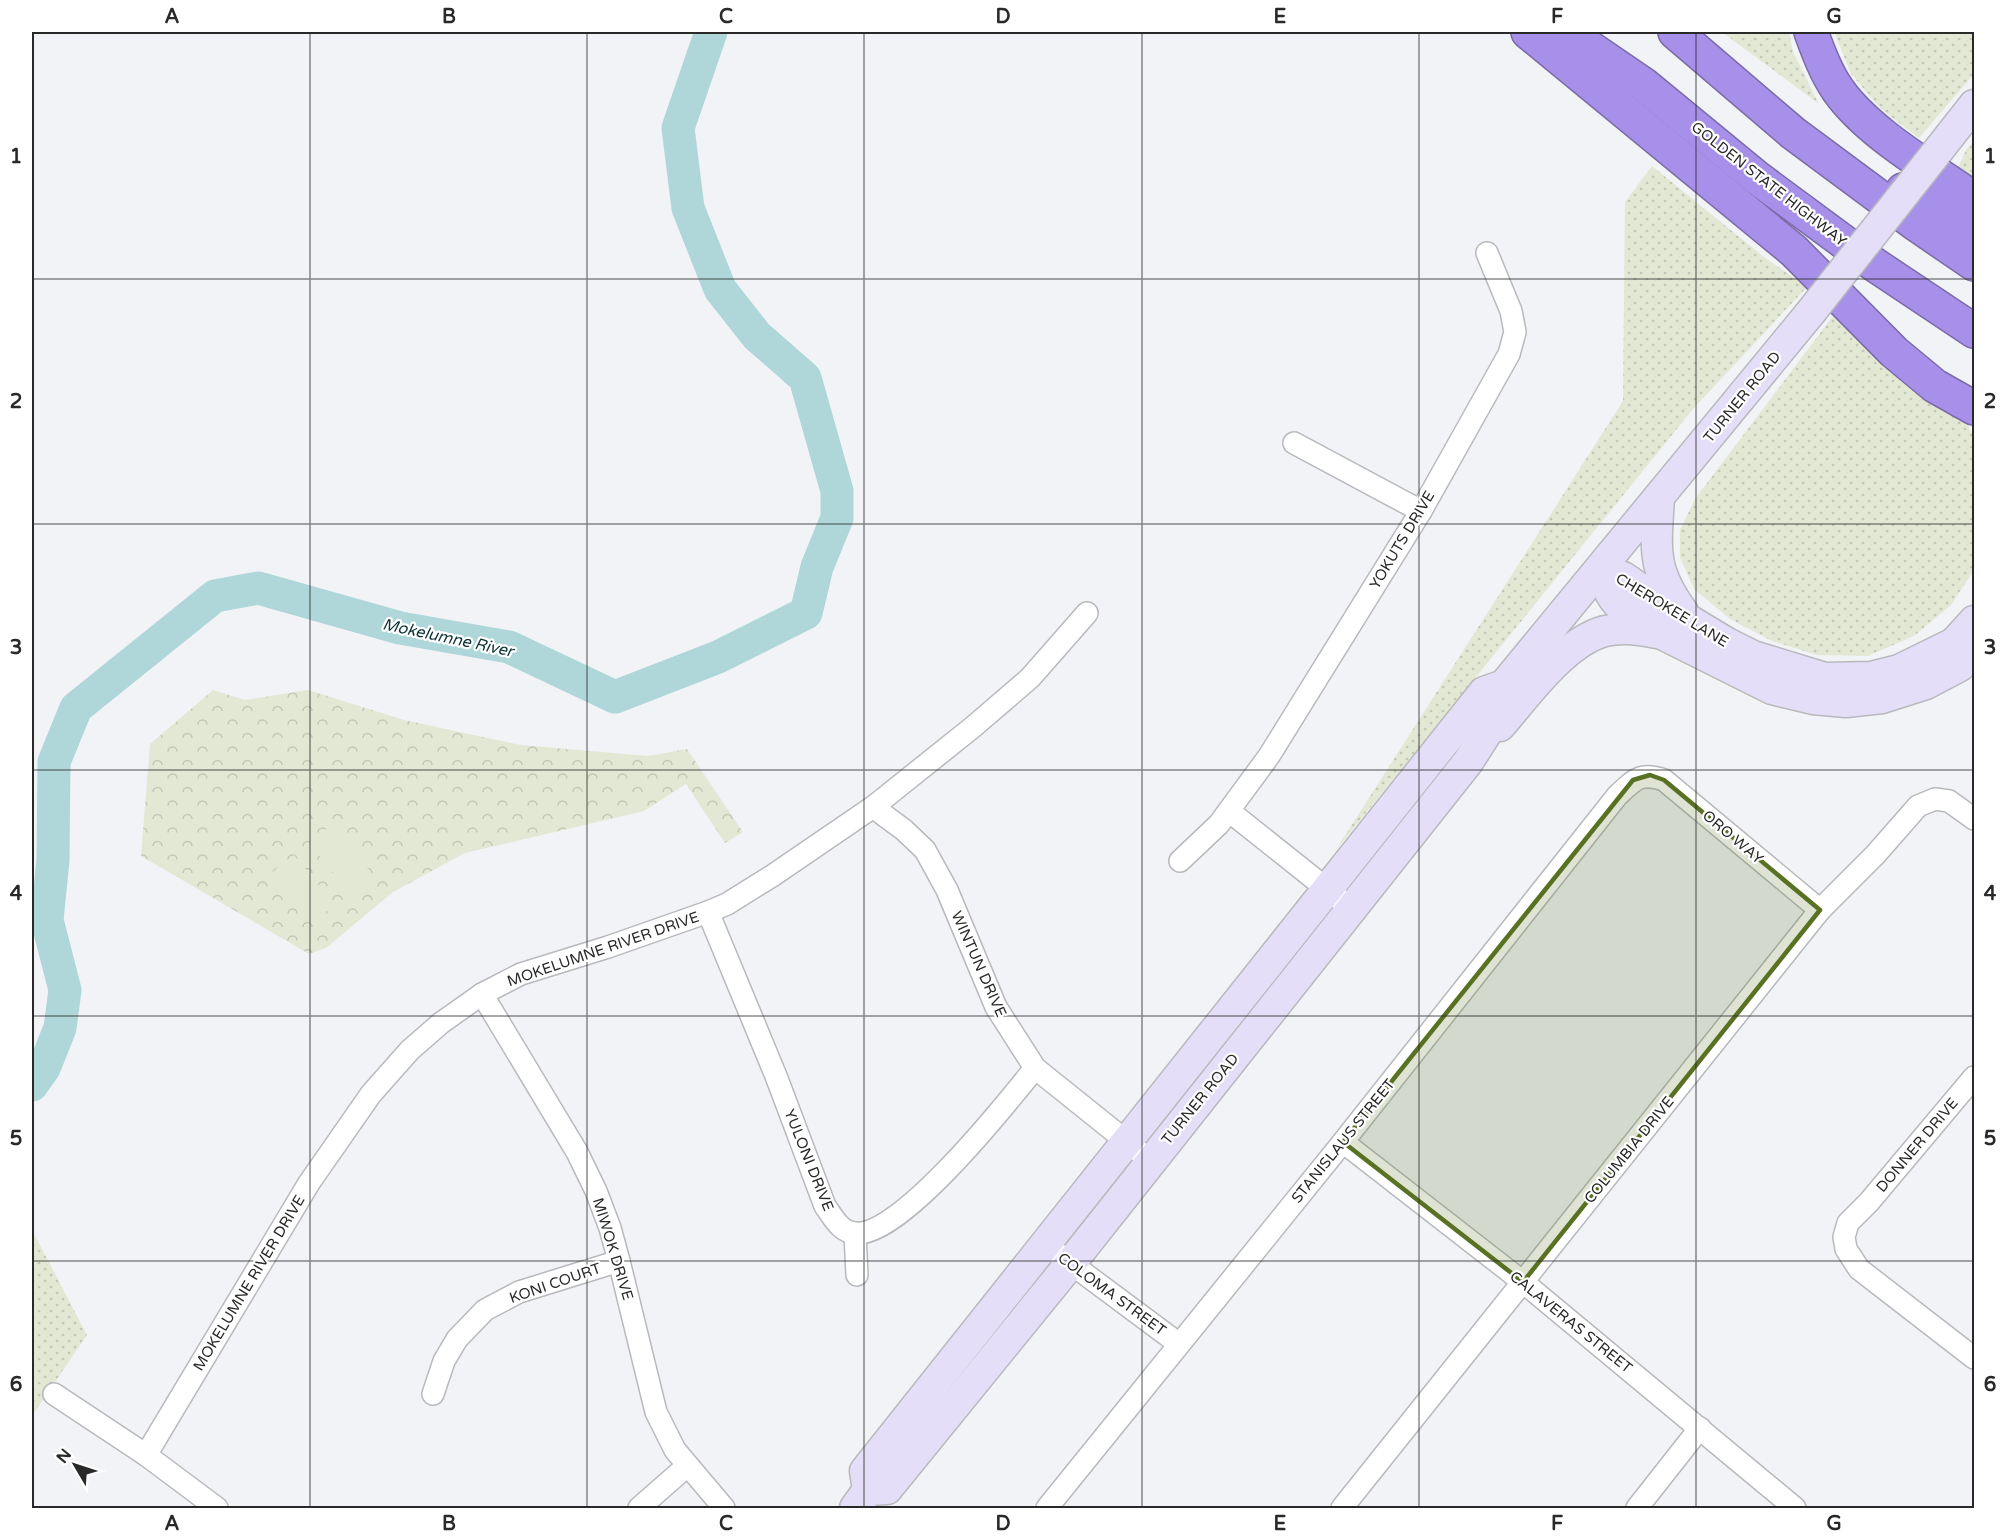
<svg xmlns="http://www.w3.org/2000/svg" width="2006" height="1540" viewBox="0 0 2006 1540" font-family="'Varela Round',sans-serif">
	<style>
		.grass { fill: url(#grass-dots) }
		.park { fill: url(#park-crowns) }
		.garden { fill: #e3e8d4 }
		.lines { fill: none; stroke-linecap: round; stroke-linejoin: round }
		.river { stroke: #afd6d9; stroke-width: 33 }
		.street-casing { stroke: #b8b9bd; stroke-width: 24 }
		.secondary-casing { stroke: #b8b9bd; stroke-width: 33 }
		.highway-casing { stroke: #7b6ca7; stroke-width: 36 }
		.street { stroke: #fff; stroke-width: 21 }
		.secondary { stroke: #e5def9; stroke-width: 30 }
		.highway { stroke: #a790ea; stroke-width: 33 }
		.secondary-bridge-casing { stroke: #b8b9bd; stroke-width: 33; stroke-linecap: butt }
		.secondary-bridge { stroke: #e5def9; stroke-width: 30 }
		.marked { fill: #597122; fill-opacity: 0.2; stroke: #597122; stroke-width: 4.5; stroke-linejoin: round }
		.grid { fill: none; stroke: #29292a; stroke-width: 1.5; stroke-opacity: 0.55 }
		.labels { text-anchor: middle; stroke-width: 4.5; stroke-linejoin: round; paint-order: stroke }
		.street-label { font-size: 15px; fill: #29292a; stroke: #fff }
		.water-label { font-size: 16px; font-style: italic; fill: #0c3336; stroke: #fff }
		.neatline { fill: none; stroke: #29292a; stroke-width: 2 }
		.grid-label { font-size: 20px; text-anchor: middle; font-weight: bold; fill: #29292a }
	</style>
	<defs>
		<pattern id="grass-dots" width="8" height="8" patternUnits="userSpaceOnUse" patternTransform="scale(1.5)"><rect width="8" height="8" fill="#e3e8d4"/><path d="M2 2h.1M6 6h.1" fill="none" stroke="#c3c7b6" stroke-width="1.8" stroke-linecap="round"/></pattern>
		<pattern id="park-crowns" width="20" height="18" patternUnits="userSpaceOnUse" patternTransform="scale(1.5)"><rect width="20" height="18" fill="#e3e8d4"/><path d="M2 6a3 3 0 1 1 6 0M12 15a3 3 0 1 1 6 0" fill="none" stroke="#c3c7b6"/></pattern>
	</defs>
	<rect width="100%" height="100%" fill="#f2f3f7"/>
	<g class="grass">
		<path d="M1722 32H1789L1793 52 1819 104Z"/>
		<path d="M1834 32H1974V74L1919 138 1882 110 1851 74Z"/>
		<path d="M1974 140V178L1957 170 1966 150Z"/>
		<path d="M1652 166 1764 257 1807 287 1693 409 1335 851 1623 401 1625 202Z"/>
		<path d="M1839 308 1967 423 1974 439V570L1951 605 1914 636 1868 656 1817 655 1772 641 1730 619 1694 589 1680 557V530L1695 499Z"/>
		<path d="M32 1230 87 1335 32 1416Z"/>
	</g>
	<path class="park" d="M213 690 245 700 308 690 404 720 521 745 648 756 687 749 743 832 725 843 686 784 644 811 465 853 393 892 326 948 309 954 141 856 150 744Z"/>
	<g class="garden">
		<path d="M332 824 373 875 350 893 309 843Z"/>
		<path d="M294 855 334 905 311 924 271 873Z"/>
	</g>
	<g class="lines">
		<path class="river" d="M32 1085 44 1068 60 1028 65 990 47 920 53 860 54 762 76 708 215 596 258 588 400 628 509 647 615 697 718 657 806 613 817 567 837 518V491L805 378 757 336 720 289 688 208 678 128 711 32"/>
		<g class="street-casing">
			<g id="street">
				<path d="M1294 443 1421 511"/>
				<path d="M873 807 904 830 925 850 947 890 996 1007 1035 1068 1151 1161"/>
				<path d="M1229 811 1352 909"/>
				<path d="M1180 861 1219 824 1269 756 1421 511 1509 354 1515 332 1511 311 1487 253"/>
				<path d="M708 912 776 1076 825 1206C833 1217 840 1232 855 1233 899 1239 1007 1103 1035 1068"/>
				<path d="M482 994 577 1152 596 1191 610 1228 619 1261 656 1412 675 1450 724 1508"/>
				<path d="M1974 1077 1869 1202 1848 1223 1844 1237 1846 1249 1859 1269 1974 1358"/>
				<path d="M1343 1142 1523 1282 1795 1508"/>
				<path d="M855 1233 857 1275"/>
				<path d="M1046 1245 1179 1344"/>
				<path d="M54 1394 146 1455 217 1508"/>
				<path d="M433 1394 444 1361 457 1339 485 1310 519 1292 619 1261"/>
				<path d="M146 1455 309 1183 371 1094 410 1050 441 1023 482 994 521 974 608 947 708 912 727 904 772 876 873 807 973 727 1030 678 1087 613"/>
				<path d="M639 1508 687 1466"/>
				<path d="M1047 1508 1343 1142 1617 796C1635 779 1640 772 1664 780L1820 910"/>
				<path d="M1342 1508 1820 910 1875 855 1918 806 1935 799 1949 801 1974 819"/>
				<path d="M1637 1508 1700 1428"/>
			</g>
		</g>
		<g class="secondary-casing">
			<g id="secondary">
				<path d="M1937 152 1974 105"/>
				<path d="M1659 497C1656 549 1651 568 1683 612"/>
				<path d="M1601 570C1609 597 1616 604 1638 622L1772 689 1813 699 1846 702 1882 698 1926 684 1960 666 1974 651"/>
				<path d="M1601 570 1623 577 1664 605 1727 643 1753 656 1825 678 1871 677 1899 670 1954 643 1974 621"/>
				<path d="M1500 726C1527 695 1564 642 1605 631 1622 627 1639 629 1656 633"/>
				<path d="M868 1490 887 1489 1070 1264 1468 762 1505 704 1504 685"/>
				<path d="M855 1508 868 1490 865 1471 1484 692 1504 685 1811 312"/>
			</g>
		</g>
		<g class="highway-casing">
			<g id="highway">
				<path d="M1528 32 1794 251 1894 352 1935 386 1974 408"/>
				<path d="M1567 32 1643 84 1756 177 1875 265 1974 331"/>
				<path d="M1675 32 1793 133 1917 225 1974 264"/>
				<path d="M1811 32C1818 51 1826 73 1838 90 1868 133 1932 169 1974 199"/>
				<path d="M1903 190 1927 206 1974 232"/>
			</g>
		</g>
		<use href="#street" class="street"/>
		<use href="#secondary" class="secondary"/>
		<use href="#highway" class="highway"/>
		<g class="secondary-bridge-casing">
			<path id="secondary-bridge" d="M1811 312 1937 152"/>
		</g>
		<use href="#secondary-bridge" class="secondary-bridge"/>
	</g>
	<path class="marked" d="M1650 775 1664 780 1820 910 1523 1282 1343 1142 1633 780Z"/>
	<path class="grid" d="M310 32V1508M587 32V1508M864 32V1508M1142 32V1508M1419 32V1508M1696 32V1508M32 279H1974M32 524H1974M32 770H1974M32 1016H1974M32 1261H1974"/>
	<g class="labels">
		<g class="street-label">
			<text transform="translate(1769 184) rotate(38)" y="5">GOLDEN STATE HIGHWAY</text>
			<text transform="translate(1742 397) rotate(-51)" y="5">TURNER ROAD</text>
			<text transform="translate(1402 540) rotate(-59)" y="5">YOKUTS DRIVE</text>
			<text transform="translate(1672 610) rotate(31)" y="5">CHEROKEE LANE</text>
			<text transform="translate(1733 837) rotate(40)" y="5">ORO WAY</text>
			<text transform="translate(603 949) rotate(-19)" y="5">MOKELUMNE RIVER DRIVE</text>
			<text transform="translate(979 964) rotate(66)" y="5">WINTUN DRIVE</text>
			<text transform="translate(1200 1099) rotate(-51)" y="5">TURNER ROAD</text>
			<text transform="translate(1343 1141) rotate(-51)" y="5">STANISLAUS STREET</text>
			<text transform="translate(1917 1145) rotate(-50)" y="5">DONNER DRIVE</text>
			<text transform="translate(1629 1150) rotate(-51)" y="5">COLUMBIA DRIVE</text>
			<text transform="translate(809 1160) rotate(68)" y="5">YULONI DRIVE</text>
			<text transform="translate(613 1249) rotate(73)" y="5">MIWOK DRIVE</text>
			<text transform="translate(249 1283) rotate(-59)" y="5">MOKELUMNE RIVER DRIVE</text>
			<text transform="translate(555 1283) rotate(-19)" y="5">KONI COURT</text>
			<text transform="translate(1112 1294) rotate(36)" y="5">COLOMA STREET</text>
			<text transform="translate(1571 1322) rotate(39)" y="5">CALAVERAS STREET</text>
		</g>
		<g class="water-label">
			<text transform="translate(448 637) rotate(12)" y="6">Mokelumne River</text>
		</g>
	</g>
	<rect width="2006" height="1540" fill="none" stroke="#ffffff" stroke-width="66"/>
	<g transform="translate(75 1465) rotate(309)" stroke="#ffffff" stroke-width="4.5" paint-order="stroke">
	<path d="M0-4.5L10 22L0 15L-10 22Z" fill="#29292a"/>
	<text y="-9" font-size="16" font-weight="bold" text-anchor="middle" fill="#29292a">N</text>
	</g>
	<rect x="33" y="33" width="1940" height="1474" class="neatline"/>
	<g class="grid-label">
		<text x="172" y="23">A</text>
		<text x="449" y="23">B</text>
		<text x="726" y="23">C</text>
		<text x="1003" y="23">D</text>
		<text x="1280" y="23">E</text>
		<text x="1557" y="23">F</text>
		<text x="1834" y="23">G</text>
		<text x="16" y="163">1</text>
		<text x="1990" y="163">1</text>
		<text x="16" y="408">2</text>
		<text x="1990" y="408">2</text>
		<text x="16" y="654">3</text>
		<text x="1990" y="654">3</text>
		<text x="16" y="900">4</text>
		<text x="1990" y="900">4</text>
		<text x="16" y="1145">5</text>
		<text x="1990" y="1145">5</text>
		<text x="16" y="1391">6</text>
		<text x="1990" y="1391">6</text>
		<text x="172" y="1530">A</text>
		<text x="449" y="1530">B</text>
		<text x="726" y="1530">C</text>
		<text x="1003" y="1530">D</text>
		<text x="1280" y="1530">E</text>
		<text x="1557" y="1530">F</text>
		<text x="1834" y="1530">G</text>
	</g>
</svg>
